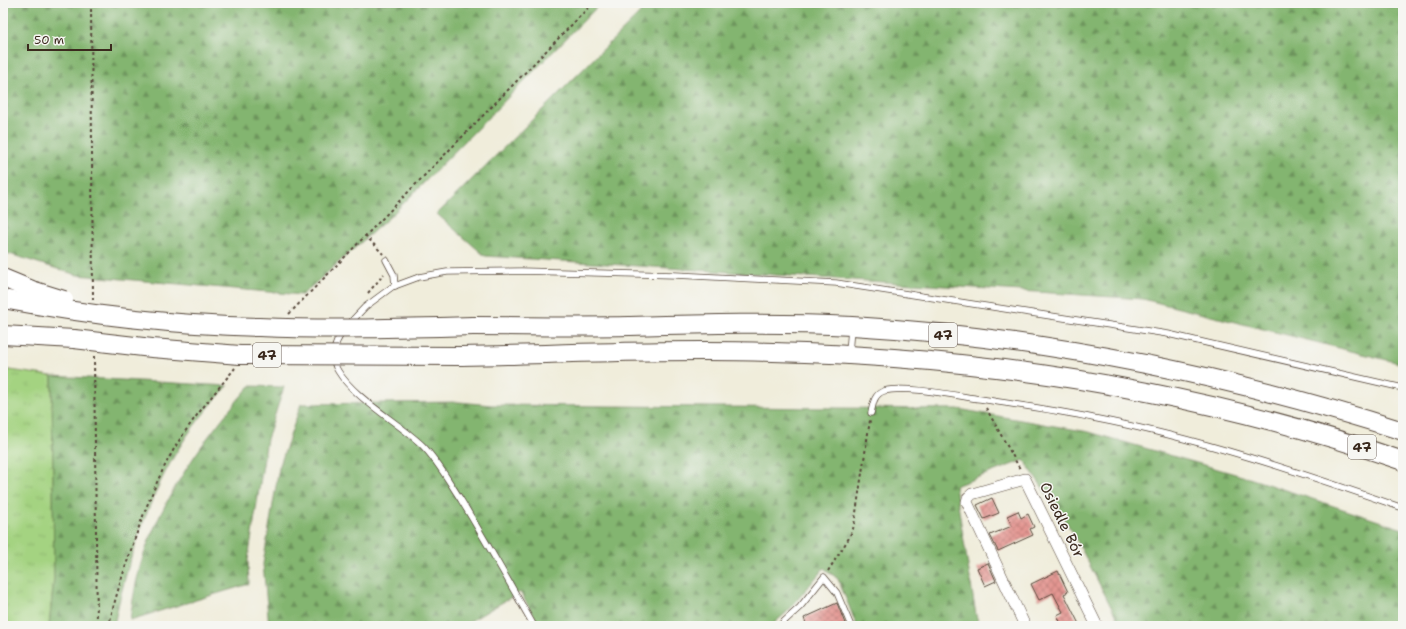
<svg xmlns="http://www.w3.org/2000/svg" width="1406" height="629" viewBox="0 0 1406 629" font-family="'Shantell Sans',sans-serif">
	<style>
		.grass { fill: url(#grass-tufts); stroke: #707e50 }
		.forest { fill: url(#forest-firs); stroke: #5f7046 }
		.building { fill: url(#building-cross-hatch) }
		.lines { fill: none; stroke-linecap: round; stroke-linejoin: round }
		.lane-casing { stroke: #56473a; stroke-width: 7 }
		.street-casing { stroke: #56473a; stroke-width: 12 }
		.primary-casing { stroke: #56473a; stroke-width: 20 }
		.path { stroke: #56473a; stroke-width: 2; stroke-dasharray: 3 3; stroke-linecap: butt }
		.lane { stroke: #fff; stroke-width: 5.5 }
		.street { stroke: #fff; stroke-width: 11 }
		.primary { stroke: #fff; stroke-width: 18 }
		.primary-bridge-casing { stroke: #56473a; stroke-width: 20; stroke-linecap: butt }
		.primary-bridge { stroke: #fff; stroke-width: 18 }
		.labels { text-anchor: middle; stroke-width: 3; stroke-linejoin: round; paint-order: stroke }
		.shield { fill: #f6f6f2; stroke: #73675e; stroke-width: 1 }
		.shield-label { font-size: 14px; font-weight: bold; fill: #3b2a1e }
		.street-label { font-size: 15px; fill: #3b2a1e; stroke: #f6f6f2 }
	</style>
	<defs>
		<pattern id="grass-tufts" width="24" height="20" patternUnits="userSpaceOnUse"><rect width="24" height="20" fill="#a4d381"/><path d="M3 7l-1-3M5 7V3M7 7l1-3M15 17l-1-3M17 17v-4M19 17l1-3" fill="none" stroke="#8eb56f"/></pattern>
		<pattern id="forest-firs" width="22" height="20" patternUnits="userSpaceOnUse"><rect width="22" height="20" fill="#83b56f"/><path d="M5 1l3.5 6h-7zM16 11l3.5 6h-7z" fill="#6c935b"/></pattern>
		<pattern id="building-cross-hatch" width="8" height="8" patternUnits="userSpaceOnUse"><rect width="8" height="8" fill="#e49692"/><path d="M0 0l8 8M0 8l8-8" fill="none" stroke="#ba7b77"/></pattern>
	</defs>
	<rect width="100%" height="100%" fill="#f6f6f2"/>
	<filter id="ink" filterUnits="userSpaceOnUse"><feTurbulence type="fractalNoise" baseFrequency=".025" numOctaves="2"/><feDisplacementMap in="SourceGraphic" scale="8" xChannelSelector="R" yChannelSelector="G"/><feConvolveMatrix kernelMatrix="1 2 1 2 8 2 1 2 1" color-interpolation-filters="sRGB"/></filter>
	<filter id="wash" filterUnits="userSpaceOnUse"><feTurbulence type="fractalNoise" baseFrequency=".012" numOctaves="4" result="noise"/><feDisplacementMap in="SourceGraphic" scale="16" xChannelSelector="R" yChannelSelector="G"/><feGaussianBlur stdDeviation="0.9" result="paint"/><feColorMatrix in="noise" values="0 0 0 0 0 0 0 0 0 0 0 0 0 0 0 0 0 1.4 0 .05"/><feComposite in="paint" operator="in"/></filter>
	<g filter="url(#wash)">
		<rect width="100%" height="100%" fill="#f0eddb"/>
		<path class="grass" d="M3 369 52 376 54 579 49 626H3Z"/>
		<g class="forest">
			<path d="M5 3H601L394 213 302 295 77 275 3 252V19Z"/>
			<path d="M650 3H1403V364L1143 299 485 256 437 214Z"/>
			<path d="M52 376 228 386C209 406 190 429 176 453 146 503 125 569 114 626H49L54 579Z"/>
			<path d="M250 386 284 387 267 439 248 560 249 584 130 620C133 599 136 578 143 557 164 494 206 435 250 386Z"/>
			<path d="M459 402 491 405 958 409 1089 432 1249 478 1403 529V626H1121L1072 531 1024 460 955 486 976 615 980 626H857L838 579 824 568 788 611 771 626H540L520 592 462 626H269L263 564 279 468 301 404Z"/>
		</g>
		<g id="blocks">
			<g class="building">
				<path d="M992 498 999 513 984 519 977 505Z"/>
				<path d="M1018 511 1021 518 1028 514 1034 527 1030 529 1033 535 998 551 990 535 1012 526 1007 516Z"/>
				<path d="M988 563 996 581 985 586 977 568Z"/>
				<path d="M1058 571 1068 592 1064 594 1080 626H1062L1057 615 1063 612 1053 593 1039 600 1031 584Z"/>
				<path d="M837 603 846 626H807L804 618Z"/>
			</g>
		</g>
	</g>
	<g filter="url(#ink)">
		<use href="#blocks" fill-opacity="0" stroke="#56473a" stroke-width="1"/>
		<g class="lines">
			<g class="lane-casing">
				<g id="lane">
					<path d="M386 260 394 275 395 286"/>
					<path d="M348 325 365 307 392 287 419 277 447 272 521 271 675 275 836 283 1168 334 1403 388"/>
					<path d="M343 332C334 343 330 358 338 371 354 398 399 423 422 445 438 461 449 482 461 500 486 541 510 584 534 626"/>
					<path d="M849 353 851 328"/>
					<path d="M871 413C873 404 874 394 884 391 905 385 958 396 980 399 1018 405 1056 410 1093 418 1198 438 1302 473 1403 508"/>
					<path d="M779 626 800 607 824 577 837 593 851 626"/>
				</g>
			</g>
			<g class="street-casing">
				<path id="street" d="M1025 626 967 502 968 498 972 494 1025 479 1097 626"/>
			</g>
			<g class="primary-casing">
				<g id="primary">
					<path d="M473 326C525 326 578 327 630 326 703 324 778 322 852 326 1039 337 1225 374 1403 431"/>
					<path d="M3 335 74 339"/>
					<path d="M461 356C565 354 669 349 773 352 987 357 1200 391 1403 461"/>
				</g>
			</g>
			<g class="path">
				<path d="M91 3 93 300"/>
				<path d="M365 235 383 254"/>
				<path d="M368 293 384 274"/>
				<path d="M289 314 593 3"/>
				<path d="M94 356 97 626"/>
				<path d="M986 408 1020 469"/>
				<path d="M828 571 849 538 854 526 870 420"/>
				<path d="M109 626C114 601 122 577 130 553 142 517 155 482 174 449 191 420 214 394 235 368"/>
			</g>
			<use href="#lane" class="lane"/>
			<use href="#street" class="street"/>
			<use href="#primary" class="primary"/>
			<g class="primary-bridge-casing">
				<g id="primary-bridge">
					<path d="M3 278 32 290 64 300"/>
					<path d="M3 299C87 315 173 325 259 327 330 330 402 328 473 326"/>
					<path d="M74 339 152 348 240 355 461 356"/>
				</g>
			</g>
			<use href="#primary-bridge" class="primary-bridge"/>
		</g>
	</g>
	<g class="labels">
		<g class="shield">
			<rect x="929" y="323" width="28" height="24" rx="3"/>
			<rect x="253" y="343" width="28" height="24" rx="3"/>
			<rect x="1348" y="435" width="28" height="24" rx="3"/>
		</g>
		<g class="shield-label">
			<text x="943" y="340">47</text>
			<text x="267" y="360">47</text>
			<text x="1362" y="452">47</text>
		</g>
		<g class="street-label">
			<text transform="translate(1062 520) rotate(64)" y="5">Osiedle Bór</text>
		</g>
	</g>
	<rect width="1406" height="629" fill="none" stroke="#f6f6f2" stroke-width="16"/>
	<path d="M28 44v6h83v-6" fill="none" stroke="#3b2a1e" stroke-width="2"/>
	<text x="34" y="44" font-size="12" fill="#3b2a1e" stroke="#f6f6f2" stroke-width="3" paint-order="stroke">50 m</text>
</svg>
